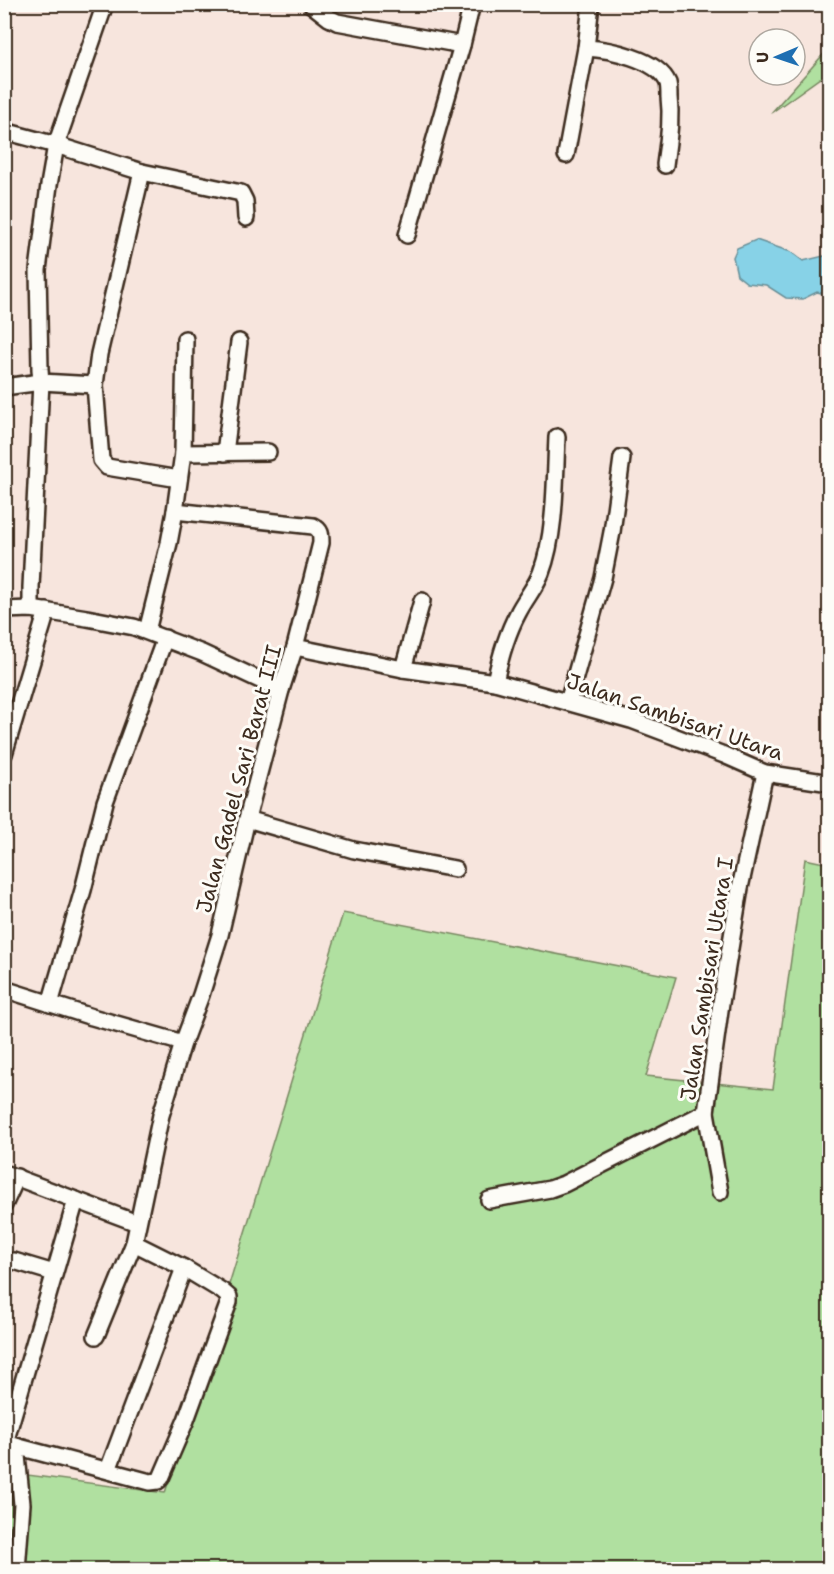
<svg xmlns="http://www.w3.org/2000/svg" width="834" height="1574" viewBox="0 0 834 1574" font-family="'Shantell Sans',sans-serif">
	<style>
		.green { fill: #b0e0a0; stroke: #76855f; stroke-width: 1.5 }
		.water { fill: #87d2e7; stroke: #698f97; stroke-width: 1.5 }
		.lines { fill: none; stroke-linecap: round; stroke-linejoin: round }
		.minor-casing { stroke: #3b2a1e; stroke-width: 20 }
		.minor { stroke: #fdfcf7; stroke-width: 15 }
		.labels { text-anchor: middle; stroke-width: 6; stroke-linejoin: round; paint-order: stroke }
		.street-label { font-size: 21px; fill: #3b2a1e; stroke: #fdfcf7 }
	</style>
	<rect width="100%" height="100%" fill="#f7e5dd"/>
	<filter id="ink" filterUnits="userSpaceOnUse"><feTurbulence type="fractalNoise" baseFrequency=".0167" numOctaves="2"/><feDisplacementMap in="SourceGraphic" scale="12" xChannelSelector="R" yChannelSelector="G"/><feConvolveMatrix kernelMatrix="1 2 1 2 8 2 1 2 1" color-interpolation-filters="sRGB"/></filter>
	<g filter="url(#ink)">
		<g class="green">
			<path d="M829 48V77L820 78 771 113Z"/>
			<path d="M805 859 829 864V1569L5 1570V1472L165 1493 343 913 676 977 646 1076 773 1089Z"/>
		</g>
		<path class="water" d="M756 240 791 252 803 261 824 256 829 258V295L817 292 803 299 786 298 766 285 747 283 737 275 733 257 737 248Z"/>
		<g class="lines">
			<g class="minor-casing">
				<g id="minor">
					<path d="M311 4 329 18 337 22 462 45"/>
					<path d="M586 48C608 49 658 59 668 83 669 87 669 93 669 97 672 121 668 141 665 165"/>
					<path d="M4 131 56 145 142 172 241 193 245 201 246 218"/>
					<path d="M566 155 586 48 591 4"/>
					<path d="M142 172 99 354 95 385 101 460 107 467 179 479"/>
					<path d="M407 235 462 45 472 4"/>
					<path d="M4 387 41 382 95 385"/>
					<path d="M183 453 268 452"/>
					<path d="M225 453 239 342"/>
					<path d="M31 609V587L41 382 40 369 38 270 49 185 56 145 105 4"/>
					<path d="M4 610 31 609 87 618 134 627 202 653 281 690"/>
					<path d="M147 631 169 543 175 511 183 453 185 339"/>
					<path d="M295 647 403 669 495 682 631 720 724 755 765 773 830 783"/>
					<path d="M403 669 422 601"/>
					<path d="M495 682C500 658 506 635 518 613 525 599 535 588 541 573 556 534 555 479 557 437"/>
					<path d="M568 702 603 578 612 532 622 458"/>
					<path d="M4 754 47 611"/>
					<path d="M247 819 354 850 455 869"/>
					<path d="M4 989 92 1017 183 1043"/>
					<path d="M50 1004 83 890 105 802 165 638"/>
					<path d="M4 1173 137 1223"/>
					<path d="M720 1192 706 1112 721 1003 740 888 765 773"/>
					<path d="M489 1200 550 1189 564 1184 706 1112"/>
					<path d="M4 1205 17 1177"/>
					<path d="M14 1261 54 1273"/>
					<path d="M96 1336 134 1243"/>
					<path d="M4 1443 150 1482 158 1481 161 1478 186 1420 229 1302V1297L222 1291 184 1268 134 1243 161 1115 183 1043 201 995 220 935 247 819 281 690 295 647 321 543C321 534 321 530 313 526L175 511"/>
					<path d="M5 1443 76 1200"/>
					<path d="M16 1446 22 1504 17 1570"/>
					<path d="M108 1470 184 1268"/>
				</g>
			</g>
			<use href="#minor" class="minor"/>
		</g>
	</g>
	<g class="labels">
		<g class="street-label">
			<text transform="translate(675 717) rotate(19)" y="7">Jalan Sambisari Utara</text>
			<text transform="translate(239 779) rotate(-75)" y="7">Jalan Gadel Sari Barat III</text>
			<text transform="translate(707 979) rotate(-81)" y="7">Jalan Sambisari Utara I</text>
		</g>
	</g>
	<rect width="834" height="1574" fill="none" stroke="#fdfcf7" stroke-width="24"/>
	<rect x="12" y="12" width="810" height="1550" fill="none" stroke="#3b2a1e" stroke-width="2" filter="url(#ink)"/>
	<g transform="translate(777 57) rotate(268)"><circle r="28" fill="#fdfcf7" stroke="#afa8a0" stroke-width="1.5"/>
	<path d="M0-4.5L10 22L0 15L-10 22Z" fill="#1f6fb2"/>
	<text y="-9" font-size="16" font-weight="bold" text-anchor="middle" fill="#3b2a1e">U</text>
	</g>
</svg>
